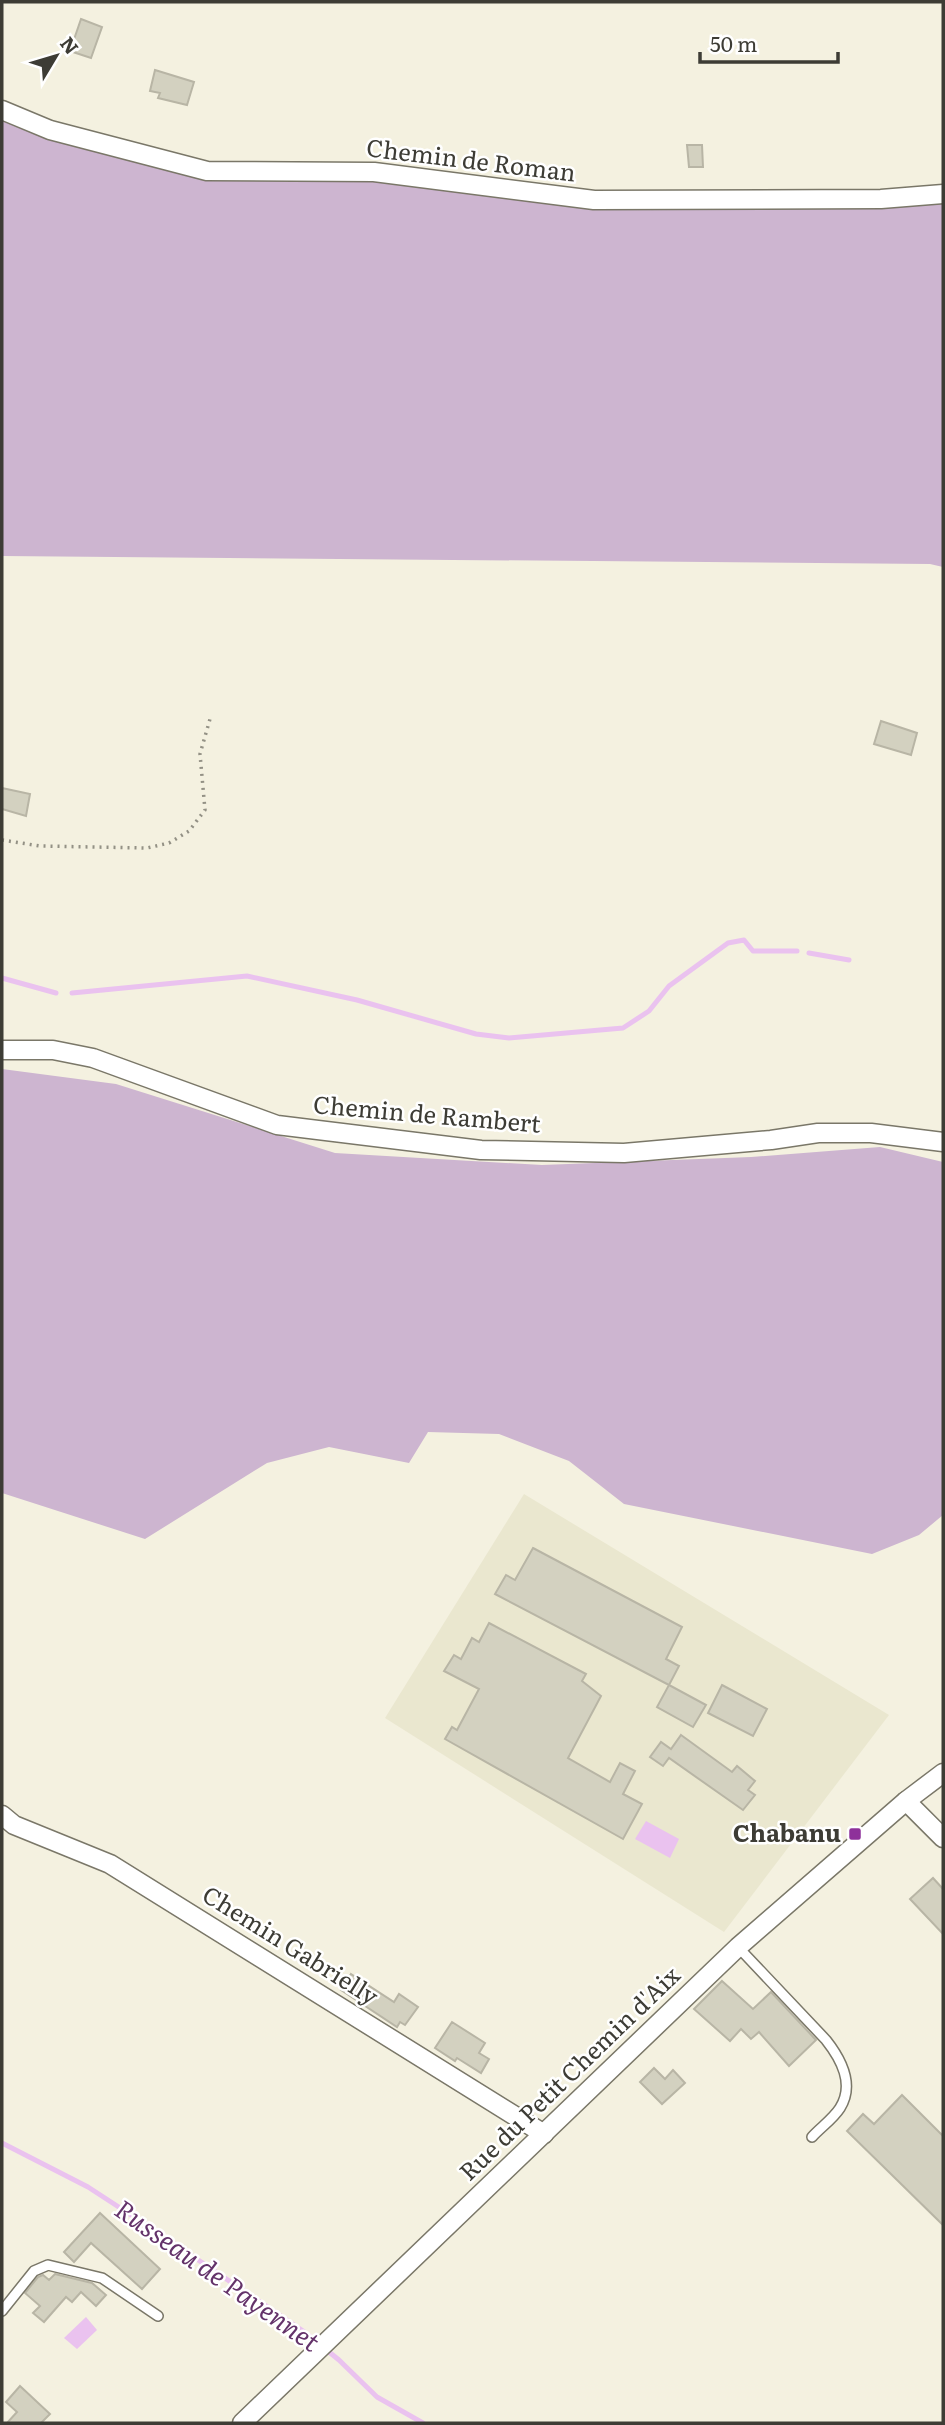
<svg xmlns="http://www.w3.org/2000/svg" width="945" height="2425" viewBox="0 0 945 2425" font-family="Literata,serif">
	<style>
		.built { fill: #eae7cf }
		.green { fill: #cdb5d0 }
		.water { fill: #eac2ef }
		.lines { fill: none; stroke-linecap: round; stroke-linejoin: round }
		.stream { stroke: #eac2ef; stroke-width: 5 }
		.building { fill: #d3d1c0; stroke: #b8b5a5; stroke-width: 2 }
		.service-casing { stroke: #7a7768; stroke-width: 12 }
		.minor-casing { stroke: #7a7768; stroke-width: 21 }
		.path { stroke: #939185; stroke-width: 3.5; stroke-dasharray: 2 5; stroke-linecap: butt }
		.service { stroke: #fff; stroke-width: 9 }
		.minor { stroke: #fff; stroke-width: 18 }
		.poi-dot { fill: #8e319a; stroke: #fff; stroke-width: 2.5 }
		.labels { text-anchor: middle; stroke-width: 5; stroke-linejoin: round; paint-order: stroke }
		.street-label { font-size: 24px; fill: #3d3c35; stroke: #fff }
		.poi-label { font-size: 24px; font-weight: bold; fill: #3d3c35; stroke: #fff; text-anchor: end }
		.water-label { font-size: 26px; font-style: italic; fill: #64336a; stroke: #fff }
	</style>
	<rect width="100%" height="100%" fill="#f4f1e0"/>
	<path class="built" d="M524 1494 889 1715 724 1932 385 1718Z"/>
	<g class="green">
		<path d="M2 110 171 163 374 172 594 200 943 194V567L930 564 2 556Z"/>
		<path d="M2 1069 116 1084 335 1153 542 1165 751 1157 880 1147 943 1162V1515L919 1535 872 1554 624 1504 569 1461 499 1434 428 1432 409 1463 329 1447 267 1463 145 1539 2 1493Z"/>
	</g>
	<g class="water">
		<path d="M646 1821 679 1839 670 1858 635 1839Z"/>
		<path d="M86 2317 97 2330 77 2349 64 2338Z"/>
	</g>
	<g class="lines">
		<g class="stream">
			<path d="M809 953 849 960"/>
			<path d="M2 978 56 993"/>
			<path d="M72 993 247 976 357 1000 476 1034 509 1038 623 1028 649 1011 669 986 728 943 744 940 753 951H797"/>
			<path d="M2 2143 88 2187 154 2230 303 2331 339 2360 377 2397 423 2423"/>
		</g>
	</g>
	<g class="building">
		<path d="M81 19 102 27 91 58 70 51Z"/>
		<path d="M155 70 194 82 187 105 158 98 160 93 150 91Z"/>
		<path d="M687 145H702L703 167H689Z"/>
		<path d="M881 721 917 733 911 755 874 744Z"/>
		<path d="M2 788 30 794 26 816 2 809Z"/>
		<path d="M533 1548 682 1627 666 1659 679 1666 669 1685 706 1705 693 1727 657 1707 669 1685 495 1594 506 1575 515 1580Z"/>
		<path d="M489 1623 586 1674 582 1681 601 1696 568 1758 610 1782 620 1763 635 1771 623 1794 642 1804 623 1839 445 1739 452 1727 457 1730 479 1689 444 1671 454 1655 461 1659 472 1638 479 1642Z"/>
		<path d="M722 1685 767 1709 753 1736 708 1713Z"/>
		<path d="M681 1735 732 1772 737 1766 755 1781 748 1790 755 1795 743 1810 669 1758 663 1766 650 1757 661 1742 671 1749Z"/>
		<path d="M933 1878 943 1889V1934L910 1899Z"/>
		<path d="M351 1974 394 2002 399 1994 418 2007 405 2025 400 2022 397 2027 341 1990Z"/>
		<path d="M722 1981 753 2009 771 1992 816 2040 789 2066 759 2032 751 2039 741 2029 730 2041 694 2009Z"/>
		<path d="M452 2022 485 2043 479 2053 489 2059 481 2073 457 2058 455 2061 435 2048Z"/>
		<path d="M654 2068 665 2079 673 2070 685 2083 662 2104 640 2082Z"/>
		<path d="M902 2095 943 2136V2225L847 2131 863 2114 874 2124Z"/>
		<path d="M100 2213 160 2269 142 2289 91 2243 74 2262 64 2252Z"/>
		<path d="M55 2274 92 2283 106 2295 96 2306 81 2292 72 2302 66 2297 44 2322 33 2313 40 2306 25 2293 38 2277 43 2275 49 2280Z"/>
		<path d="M20 2386 50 2414 41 2423H7L17 2412 6 2402Z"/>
	</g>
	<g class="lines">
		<g class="service-casing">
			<g id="service">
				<path d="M738 1947 826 2040C841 2059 855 2084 840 2108 833 2119 820 2128 812 2137"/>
				<path d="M2 2311 34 2271 48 2265 102 2278 158 2316"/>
			</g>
		</g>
		<g class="minor-casing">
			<g id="minor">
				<path d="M2 110 50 130 207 171 374 172 594 200 881 199 943 194"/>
				<path d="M2 1050H53L93 1058 277 1125 481 1150 624 1153 771 1140 818 1133H871L943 1142"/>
				<path d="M906 1801 943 1838"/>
				<path d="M2 1815 14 1825 110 1864 544 2134"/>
				<path d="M242 2423 738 1947 906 1801 943 1773"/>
			</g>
		</g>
		<path class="path" d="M2 840 40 846 147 848 169 843 189 831 205 810 200 754 210 719"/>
		<use href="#service" class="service"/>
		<use href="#minor" class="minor"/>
	</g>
	<rect class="poi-dot" x="848" y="1827" width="14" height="14" rx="3.5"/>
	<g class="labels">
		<g class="street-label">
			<text transform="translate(471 161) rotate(7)" y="8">Chemin de Roman</text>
			<text transform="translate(427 1115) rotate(5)" y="8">Chemin de Rambert</text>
			<text transform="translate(290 1946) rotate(32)" y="8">Chemin Gabrielly</text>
			<text transform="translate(570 2074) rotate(-44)" y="8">Rue du Petit Chemin d'Aix</text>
		</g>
		<g class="poi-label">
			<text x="841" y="1842">Chabanu</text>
		</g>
		<g class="water-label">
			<text transform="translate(217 2276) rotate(35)" y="9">Russeau de Payennet</text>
		</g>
	</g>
	<rect width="945" height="2425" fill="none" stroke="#3d3c35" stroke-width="7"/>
	<g transform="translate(56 56) rotate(52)" stroke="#ffffff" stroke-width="5" paint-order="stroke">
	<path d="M0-5L12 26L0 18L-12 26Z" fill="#3d3c35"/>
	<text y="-10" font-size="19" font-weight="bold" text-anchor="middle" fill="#3d3c35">N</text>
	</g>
	<path d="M700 52v10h138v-10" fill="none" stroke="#3d3c35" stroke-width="3.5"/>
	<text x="710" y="52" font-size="21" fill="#3d3c35" stroke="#ffffff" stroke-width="5" paint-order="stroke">50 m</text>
</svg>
